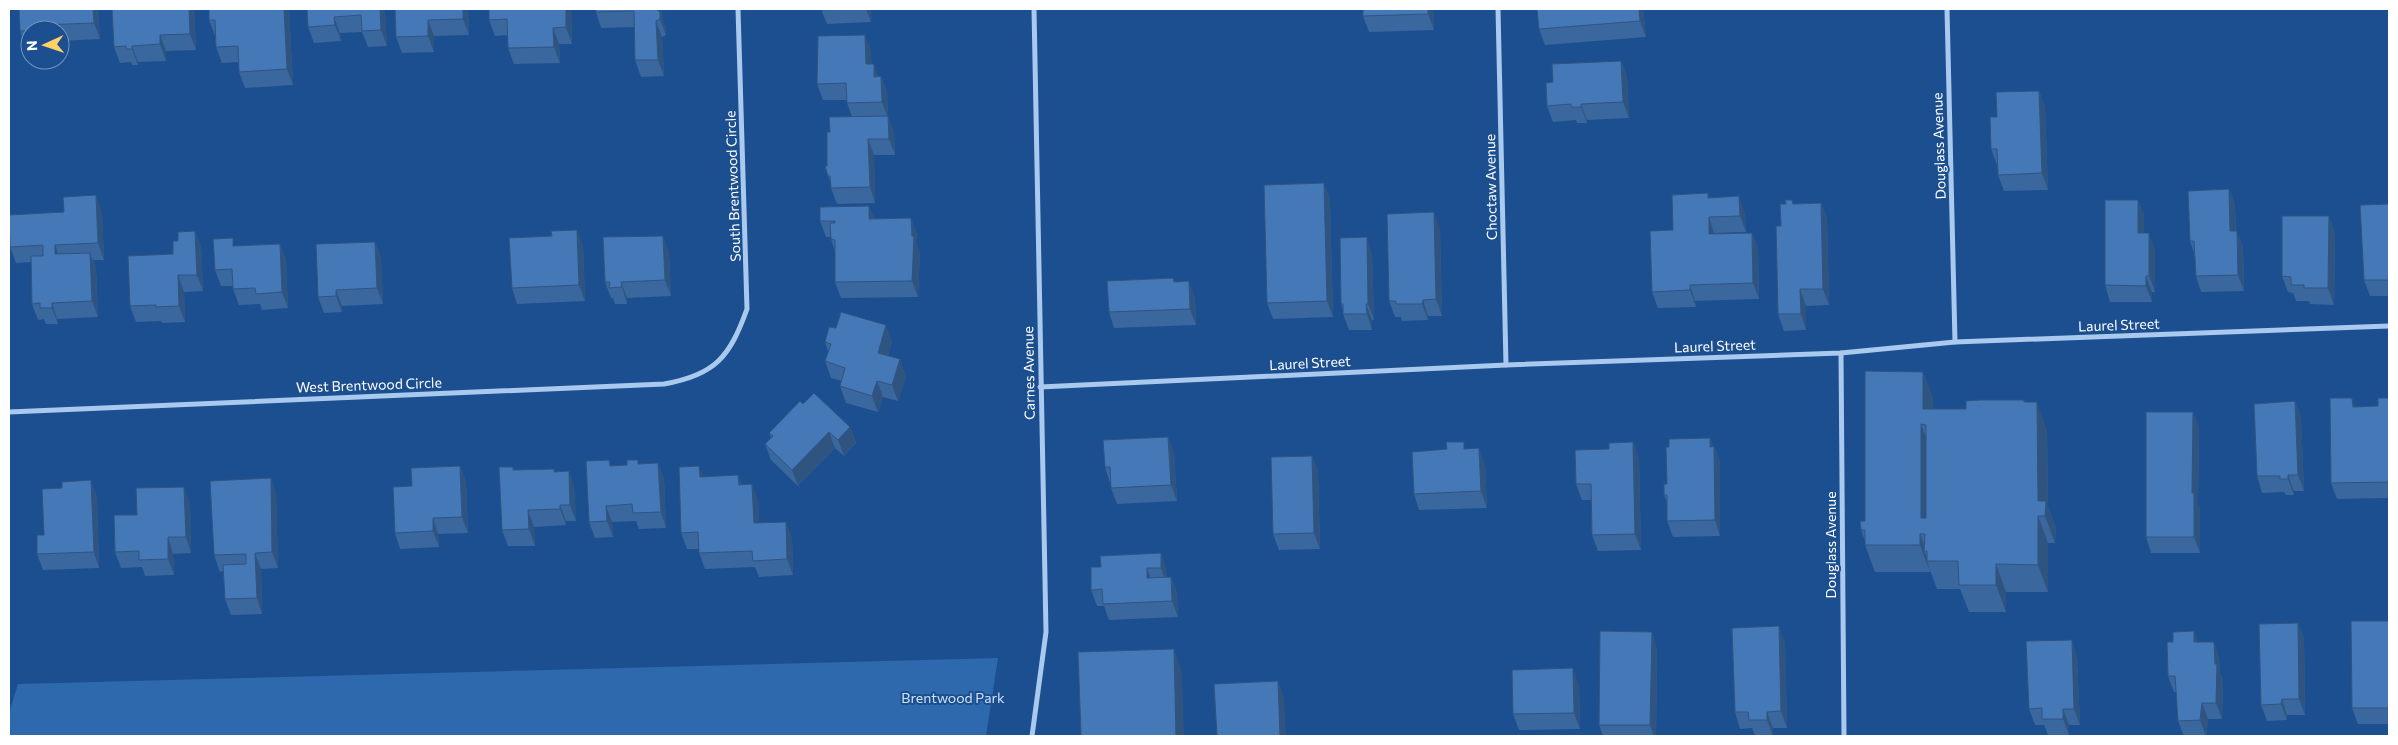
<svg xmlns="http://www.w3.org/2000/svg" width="2398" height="745" viewBox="0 0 2398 745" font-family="Commissioner,sans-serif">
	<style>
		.green { fill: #2e69ad }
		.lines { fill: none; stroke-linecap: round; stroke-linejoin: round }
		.street { stroke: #a9c9ee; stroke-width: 5 }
		.wall { fill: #3a679d }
		.shaded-wall { fill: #305480 }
		.building { fill: #4478b7; stroke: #305480; fill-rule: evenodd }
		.labels { text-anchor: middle; stroke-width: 4; stroke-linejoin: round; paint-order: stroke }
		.street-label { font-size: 14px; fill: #fff; stroke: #1b4f8f }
		.park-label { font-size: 14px; fill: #cfe3fa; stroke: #1b4f8f }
	</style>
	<rect width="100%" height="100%" fill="#1b4f8f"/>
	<path class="green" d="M998 658 986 736H9V713L18 684Z"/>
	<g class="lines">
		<g class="street">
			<path d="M1498 9 1506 365"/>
			<path d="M1947 9 1955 342"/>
			<path d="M1841 353 1844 736"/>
			<path d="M1040 387 1506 365 1841 353 1955 342 2389 326"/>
			<path d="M9 412 664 384C716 375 730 356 747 309L738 9"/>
			<path d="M1032 736 1046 632 1034 9"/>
		</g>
	</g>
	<g class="wall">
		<path d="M98 9 100 39 60 41V30H30V50L29 47H26L20 31Z"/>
		<path d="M112 9H194L196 50 166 51V61L138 62V65H132L131 62 120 63 114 47Z"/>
		<path d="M289 9 293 85 245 88 239 72V62L222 63 216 47 215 36 209 20Z"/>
		<path d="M307 9H384L385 12 387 46 368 47 362 32 340 33 341 41 314 43 308 27Z"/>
		<path d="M395 9H468L469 35 434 36V52L402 53 396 37Z"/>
		<path d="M571 9 572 44H559L560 63 514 64 508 48V35L495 36 489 20Z"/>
		<path d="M596 9H662V17L666 28V35L662 37 664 76 641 77 635 60 634 27 601 28 596 12Z"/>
		<path d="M821 9H871V22L827 24Z"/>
		<path d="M1433 9 1434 30 1369 32 1363 16Z"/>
		<path d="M1537 9H1643L1646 37 1545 45 1539 29Z"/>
		<path d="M871 51V64L878 76H881L887 92 888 116 894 132 895 155H874L875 203 837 204 831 188V184L828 176 827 166 830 132 852 117 847 103 846 100H823L817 84Z"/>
		<path d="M1621 61 1627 77 1629 118 1587 120V123H1577L1576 120 1553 122 1547 106 1553 82Z"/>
		<path d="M2039 91 2045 107 2048 190 2004 191 1998 175V165H1997L1991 149 1997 117Z"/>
		<path d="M1324 183 1330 200 1333 317 1273 319 1267 303Z"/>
		<path d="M2229 189 2235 205 2236 231 2243 247 2244 291 2201 292 2196 276 2195 256 2190 241Z"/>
		<path d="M1708 193 1709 198 1745 213 1746 232 1714 233V234L1752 233 1758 249 1759 299 1695 301 1696 307 1658 308 1652 292 1673 230Z"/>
		<path d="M2138 200 2144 216V233L2155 249V292H2152V302H2110L2105 285Z"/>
		<path d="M1821 203 1827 219 1829 305 1806 306V330L1784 331 1778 314 1781 226 1786 204Z"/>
		<path d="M2389 204V296H2370L2364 280Z"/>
		<path d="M869 206 874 219 911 218 917 235V246L920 252 918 297 841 298 835 282V252L831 239V237H826L820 221Z"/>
		<path d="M102 212 104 260H93L96 269 98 317 57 319 58 324H46L44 319 38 320 32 304 31 262 16 263 10 247Z"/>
		<path d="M1440 229 1442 316H1428V320L1402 321 1401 317H1395L1389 301Z"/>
		<path d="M195 231 201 247 203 291 184 292 185 322 162 323 161 321 136 322 130 306 173 254 178 241Z"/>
		<path d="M2335 232 2334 305 2310 304 2309 301H2296L2293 293 2288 292 2282 276Z"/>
		<path d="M375 242 381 258 383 304 342 306V312L324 313 318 297Z"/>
		<path d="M280 244 286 260 288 308 262 310 260 304 239 305 233 289V286H221L215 270 236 246Z"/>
		<path d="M583 246 585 301 517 304 512 288Z"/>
		<path d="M669 252 671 296 627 298V304H615L613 298H611L605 282Z"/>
		<path d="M1372 254 1374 320H1372V330H1349L1343 314V310L1341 304Z"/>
		<path d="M1173 278 1175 282 1195 297 1196 325 1114 328 1109 312Z"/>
		<path d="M836 328 892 341 888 356 906 376 898 401 883 397 878 412 846 403 840 386 842 381 831 378 825 361 828 352 825 342Z"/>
		<path d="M1923 372 1933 399V409H1966L2024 400 2025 402 2047 430 2048 507 2056 528 2055 543H2048V592H2006V612H1969L1960 589H1937L1930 570V572H1875L1865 545V541L1861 530 1865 521Z"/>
		<path d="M2352 398 2355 407 2378 406 2389 398V498L2337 499 2331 483Z"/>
		<path d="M2295 401 2301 417 2304 491H2294V495H2286L2284 492 2262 493 2257 476Z"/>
		<path d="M803 404 850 427 856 443 844 456 835 448 798 486 771 460 765 444 771 437 769 433Z"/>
		<path d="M2193 412 2199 428 2198 504 2200 509V553H2151L2146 537Z"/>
		<path d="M1168 437 1174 453 1177 501 1117 504 1111 488V483H1110L1105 467Z"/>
		<path d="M1633 442 1639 458 1641 550 1598 551 1592 535 1591 500H1582L1576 484 1609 449Z"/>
		<path d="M1713 446H1714L1720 462V536L1673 537 1667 521V503L1664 495Z"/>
		<path d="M1467 449 1485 464 1487 508 1419 510 1414 494Z"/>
		<path d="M1312 456 1318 472 1320 549 1279 550 1273 534Z"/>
		<path d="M609 460 611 466 658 463 664 479 666 528 639 529 636 521 612 522 613 537 595 538 589 522Z"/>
		<path d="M460 466 466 482 468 533 438 534 439 547 400 549 395 533 412 486Z"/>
		<path d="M699 466 703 477 738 475 742 485 758 500 759 523 792 538 793 575 759 577 755 567 705 569 699 553V549H687L681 533Z"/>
		<path d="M514 470 555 472 569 471 574 487 576 521H566V525L534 527 535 546H508L502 530Z"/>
		<path d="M271 478 276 494 278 568 261 569 262 614 231 615 225 599 223 571 220 572 214 555Z"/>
		<path d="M97 497 99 568 43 570 37 554 44 535Z"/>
		<path d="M190 503 191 553 173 554 174 575 145 576 142 567 121 568 115 552 137 515Z"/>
		<path d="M1161 553 1166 570 1167 577H1171L1177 593 1178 617 1109 620 1104 606H1097L1091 590 1101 567Z"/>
		<path d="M2389 621V724H2358L2352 708Z"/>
		<path d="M2298 623 2304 639 2305 715H2287V720L2267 721 2261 705Z"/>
		<path d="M1785 642 1787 728H1773V736H1755L1752 728 1740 729 1735 712Z"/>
		<path d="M2198 642H2214L2219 658 2220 673 2223 680 2222 719H2208L2206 736H2184L2178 721 2176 692H2174L2168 676Z"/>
		<path d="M1657 648 1656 736H1603L1599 725Z"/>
		<path d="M2077 656 2080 725H2069V735H2048L2044 725H2035L2029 709Z"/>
		<path d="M1579 685 1580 729 1519 730 1513 714Z"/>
	</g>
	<g class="shaded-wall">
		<path d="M93 9H98L100 39 94 23Z"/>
		<path d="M189 9H194L196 50 190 34Z"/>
		<path d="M284 9H289L293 85 287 69Z"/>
		<path d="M380 9H384L385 12 387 46 381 30Z"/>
		<path d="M463 9H468L469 35 463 19Z"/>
		<path d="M566 9H571L572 44 566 27Z"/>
		<path d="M656 9H662V17L666 28V35Z"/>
		<path d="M866 9H871V22Z"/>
		<path d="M1428 9H1433L1434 30 1428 14Z"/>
		<path d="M1639 9H1643L1646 37 1640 21Z"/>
		<path d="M334 17 340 33 341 41 335 25Z"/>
		<path d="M428 20 434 36V52L428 36Z"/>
		<path d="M656 21 662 37 664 76 658 60Z"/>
		<path d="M553 28 559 44 560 63 554 47Z"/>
		<path d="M160 35 166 51V61L160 44Z"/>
		<path d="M865 35 871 51 872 80 866 64Z"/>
		<path d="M132 46 138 62V65L132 49Z"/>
		<path d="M1621 61 1627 77 1629 118 1623 102Z"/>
		<path d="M874 64 879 80 874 77Z"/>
		<path d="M881 76 887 92 888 118 882 102Z"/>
		<path d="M2039 91 2045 107 2048 190 2042 173Z"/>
		<path d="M1581 104 1587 120V123L1581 107Z"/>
		<path d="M888 116 894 132 895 155 889 139Z"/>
		<path d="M868 139 874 155 875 203 870 187Z"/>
		<path d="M1324 183 1330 200 1333 317 1327 301Z"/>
		<path d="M2229 189 2235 205 2236 247 2230 231Z"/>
		<path d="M96 195 102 212 104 260 98 243Z"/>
		<path d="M1739 196 1745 213 1746 232 1740 216Z"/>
		<path d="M2138 200 2144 216V249L2138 233Z"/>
		<path d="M1821 203 1827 219 1829 305 1823 289Z"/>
		<path d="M869 206 875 222 869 219Z"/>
		<path d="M1434 212 1440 229 1442 316 1436 299Z"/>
		<path d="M2329 216 2335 232 2334 305 2328 288Z"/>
		<path d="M1709 217 1714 233 1715 250 1709 234Z"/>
		<path d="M911 218 917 235V246L920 252 918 297 912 281Z"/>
		<path d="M577 230 583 246 585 301 579 285Z"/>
		<path d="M195 231 201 247 203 291 197 275Z"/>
		<path d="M2237 231 2243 247 2244 291 2238 275Z"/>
		<path d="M1752 233 1758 249 1759 299 1753 283Z"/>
		<path d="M2149 233 2155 249V292L2149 276Z"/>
		<path d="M663 236 669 252 671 296 665 280Z"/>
		<path d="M1367 237 1372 254 1374 320 1368 304Z"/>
		<path d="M375 242 381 258 383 304 377 288Z"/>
		<path d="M280 244 286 260 288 308 282 292Z"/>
		<path d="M55 245 61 261 55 254Z"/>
		<path d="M90 253 96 269 98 317 92 301Z"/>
		<path d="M178 275 184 292 185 322 179 306Z"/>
		<path d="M2146 276 2152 292V302L2146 286Z"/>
		<path d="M1189 281 1195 297 1196 325 1190 309Z"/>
		<path d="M621 282 627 298V304L622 287Z"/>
		<path d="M1690 285 1695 301 1696 307 1690 290Z"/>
		<path d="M1800 289 1806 306V330L1801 314Z"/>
		<path d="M336 290 342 306V312L336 296Z"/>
		<path d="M1423 300 1428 316V320L1422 304Z"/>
		<path d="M52 303 57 319 58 324 52 308Z"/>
		<path d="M1366 304 1372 320V330L1367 314Z"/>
		<path d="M886 325 892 341 884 369 878 353Z"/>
		<path d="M900 359 906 376 898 401 892 385Z"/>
		<path d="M1923 372 1933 399V437L1923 409Z"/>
		<path d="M877 381 883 397 878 412 872 396Z"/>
		<path d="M2352 398 2358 414 2353 407Z"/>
		<path d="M2295 401 2301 417 2304 491 2298 475Z"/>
		<path d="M2037 402 2047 430 2048 507 2056 528 2055 543 2045 516 2038 501Z"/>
		<path d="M2193 412 2199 428 2198 504 2200 509V553L2194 537 2192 493Z"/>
		<path d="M1921 424 1931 452V545L1921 518Z"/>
		<path d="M850 427 856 443 844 456 838 440Z"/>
		<path d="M829 432 835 448 798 486 792 470Z"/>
		<path d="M1168 437 1174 453 1177 501 1171 485Z"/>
		<path d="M1710 438 1720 462V536L1715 520Z"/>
		<path d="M1633 442 1639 458 1641 550 1635 534Z"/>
		<path d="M1479 448 1485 464 1487 508 1481 491Z"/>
		<path d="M1312 456 1318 472 1320 549 1314 533Z"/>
		<path d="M658 463 664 479 666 528 661 512Z"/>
		<path d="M460 466 466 482 468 533 462 517Z"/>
		<path d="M699 466 705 482 700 477Z"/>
		<path d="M569 471 574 487 576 521 570 505Z"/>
		<path d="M738 475 744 491 739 485Z"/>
		<path d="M2288 475 2294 491V495L2288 479Z"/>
		<path d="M271 478 276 494 278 568 272 552Z"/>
		<path d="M91 480 97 497 99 568 94 552Z"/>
		<path d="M752 484 758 500 760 539 754 523Z"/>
		<path d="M184 487 190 503 191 553 186 537Z"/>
		<path d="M560 505 566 521V525L560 509Z"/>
		<path d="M606 506 612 522 613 537 607 521Z"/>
		<path d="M528 510 534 527 535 546 529 529Z"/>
		<path d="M2038 516 2048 543V592L2038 565Z"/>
		<path d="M433 518 438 534 439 547 433 531Z"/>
		<path d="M786 522 792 538 793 575 787 559Z"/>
		<path d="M1920 534 1926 551H1924L1928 561H1927L1930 572 1920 545Z"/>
		<path d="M168 537 173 554 174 575 168 559Z"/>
		<path d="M255 553 261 569 262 614 257 598Z"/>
		<path d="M1161 553 1166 570 1167 584 1161 568Z"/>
		<path d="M1996 564 2006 592V612L1996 585Z"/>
		<path d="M1147 568 1153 585 1147 578Z"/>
		<path d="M1171 577 1177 593 1178 617 1172 601Z"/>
		<path d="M2298 623 2304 639 2305 715 2299 699Z"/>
		<path d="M1779 626 1785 642 1787 728 1781 711Z"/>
		<path d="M2194 631 2200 647 2194 642Z"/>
		<path d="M1652 632 1657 648 1656 736H1654L1650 725Z"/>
		<path d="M2072 640 2077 656 2080 725 2074 709Z"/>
		<path d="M2214 642 2219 658 2220 673 2223 680 2222 719 2216 703Z"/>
		<path d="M1174 649 1182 672 1184 736H1176Z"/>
		<path d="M1573 668 1579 685 1580 729 1574 713Z"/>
		<path d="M1278 681 1284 697 1286 736H1280Z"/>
		<path d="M2282 699 2287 715V720L2281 704Z"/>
		<path d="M2202 703 2208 719 2206 736 2200 720Z"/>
		<path d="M2063 709 2069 725V735L2063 719Z"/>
		<path d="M1767 712 1773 728V736L1767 720Z"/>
	</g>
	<g class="building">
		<path d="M19 9H93L94 23 42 25V30H30V39L26 40V31H20Z"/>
		<path d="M112 9H189L190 34 160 35V44L132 46V49H126V46L114 47Z"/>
		<path d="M209 9H284L287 69 239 72 238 46 216 47 215 20H209Z"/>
		<path d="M307 9H380L381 30 362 31 361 15 334 17 335 25 308 27Z"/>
		<path d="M395 9H463V19L428 20V36L396 37Z"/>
		<path d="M489 9H566V27L553 28 554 47 508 48 507 19 489 20Z"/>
		<path d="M596 9H656L660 12V19L656 21 658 60H635L634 11 596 12Z"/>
		<path d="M1363 9H1428V14L1363 16Z"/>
		<path d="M1537 9H1639L1640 21 1539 29Z"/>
		<path d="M865 35 866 64H874V77L881 76 882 102 847 103 846 83 817 84 818 36Z"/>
		<path d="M1621 61 1623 102 1581 104V107H1571V104L1547 106 1546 83 1553 82 1552 64Z"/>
		<path d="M2039 91 2042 173 1998 175 1997 149H1991L1990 117H1997L1996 92Z"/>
		<path d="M888 116 889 139H868L870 187 831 188 830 176H828L825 166H827V132H830L829 117Z"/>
		<path d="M1324 183 1327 301 1267 303 1264 185Z"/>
		<path d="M2229 189 2230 231H2237L2238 275 2196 276 2194 241H2190L2188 191Z"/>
		<path d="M1708 193V198L1739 196 1740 216 1709 217V234L1752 233 1753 283 1690 285V290L1652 292 1650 231 1673 230 1672 195Z"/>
		<path d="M96 195 98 243 55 245V254L90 253 92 301 52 303V308H40V303L32 304 31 256H43V245L10 247 9 215 64 212 63 197Z"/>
		<path d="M1785 200H1792L1793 204 1821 203 1823 289H1800L1801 314H1778L1776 226H1781L1780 204H1786Z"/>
		<path d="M2105 200H2138V233H2149V276H2146V286L2105 285Z"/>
		<path d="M2389 204V280H2364L2360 205Z"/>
		<path d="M869 206V219L911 218 912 236H914L912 281 835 282V240L831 239 830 223H835V221H820V207Z"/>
		<path d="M1434 212 1436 299 1423 300 1422 304H1396V301H1389L1387 214Z"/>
		<path d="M2282 216H2329L2328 288H2304V285H2291V277L2282 276Z"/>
		<path d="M577 230 579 285 512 288 509 238 552 236 551 231Z"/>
		<path d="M195 231 197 275H178L179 306 156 307V305L130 306 128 256 173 254V241H178V232Z"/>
		<path d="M663 236 665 280 621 282 622 287 609 288 610 282H605L603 237Z"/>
		<path d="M1367 237 1368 304H1366L1367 314H1343V304H1341L1340 238Z"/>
		<path d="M233 238V246L280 244 282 292 256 294 255 288 233 289 232 269 215 270 213 239Z"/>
		<path d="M375 242 377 288 336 290V296L318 297 316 244Z"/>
		<path d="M1173 278 1174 282 1189 281 1190 309 1109 312 1107 281Z"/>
		<path d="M841 312 886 325 878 353 900 359 892 385 877 381 872 396 840 386 845 368 825 361 831 344 825 342 829 327 836 328Z"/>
		<path d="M1865 371 1923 372V409H1966V401L1979 400H2024V402H2037L2038 501H2046L2045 516H2038V565L1996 564V585H1959L1958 561H1927V551H1924L1925 534H1920V545H1865V530H1861L1860 521H1865ZM1921 424 1926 425V518H1921Z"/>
		<path d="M814 393 850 427 838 440 829 432 792 470 765 444 773 436 769 433 800 401 803 404Z"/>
		<path d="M2330 398H2352L2353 407 2378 406V398H2389V482L2331 483Z"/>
		<path d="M2295 401 2298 475H2288V479H2280V476H2257L2254 404Z"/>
		<path d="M2146 412H2193L2192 493H2194V537H2146Z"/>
		<path d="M1168 437 1171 485 1111 488 1110 467H1105L1103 440Z"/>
		<path d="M1710 438V447L1714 446 1715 520 1667 521V495H1664V484H1667L1666 447H1669V439Z"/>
		<path d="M1446 442H1464V449L1479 448 1481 491 1414 494 1412 452 1447 449Z"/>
		<path d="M1633 442 1635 534 1592 535 1591 484H1576L1575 450 1609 449V443Z"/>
		<path d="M1312 456 1314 533 1273 534 1271 457Z"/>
		<path d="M609 460 610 466 627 465V460H638V464L658 463 661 512 633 513 632 504 606 506 607 521 589 522 586 461Z"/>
		<path d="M460 466 462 517 433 518V531L395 533 393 487 412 486 411 468Z"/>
		<path d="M699 466 700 477 738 475 739 485 752 484 754 523 786 522 787 559 753 561 752 551 699 553 698 532 681 533 679 467Z"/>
		<path d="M499 467H513V470L554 469V472L569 471 570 505H560V509L528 510 529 529 502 530Z"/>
		<path d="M271 478 272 552 255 553 257 598 225 599 223 565 246 564V554L214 555 210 481Z"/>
		<path d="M91 480 94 552 37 554V535H44L42 489 62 488V482Z"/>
		<path d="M184 487 186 537H168V559L139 560V551L115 552 114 515H137L136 488Z"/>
		<path d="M1161 553V568H1147V578L1171 577 1172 601 1103 604 1102 589 1091 590V567H1101L1100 556Z"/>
		<path d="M2351 621H2389V708H2352Z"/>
		<path d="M2298 623 2299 699H2282L2281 704 2261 705 2259 624Z"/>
		<path d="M1779 626 1781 711 1767 712V720H1749L1748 712H1735L1732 628Z"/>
		<path d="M1600 631 1652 632 1650 725H1599Z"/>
		<path d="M2194 631V642H2214L2215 664H2217L2216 703H2202L2200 720 2178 721 2175 676H2168L2167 642H2173V632Z"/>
		<path d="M2072 640 2074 709H2063V719H2042V708L2029 709 2026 641Z"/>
		<path d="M1174 649 1176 736H1081L1078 652Z"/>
		<path d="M1573 668 1574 713 1513 714 1512 670Z"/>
		<path d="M1278 681 1280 736H1217L1214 684Z"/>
	</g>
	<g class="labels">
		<g class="street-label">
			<text transform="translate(1939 146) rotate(-92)" y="5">Douglass Avenue</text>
			<text transform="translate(733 186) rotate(-92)" y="5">South Brentwood Circle</text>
			<text transform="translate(1491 187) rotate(-91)" y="5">Choctaw Avenue</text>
			<text transform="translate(2119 325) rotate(-2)" y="5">Laurel Street</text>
			<text transform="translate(1715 346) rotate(-2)" y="5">Laurel Street</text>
			<text transform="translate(1310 363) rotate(-3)" y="5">Laurel Street</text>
			<text transform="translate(1029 373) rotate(-91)" y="5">Carnes Avenue</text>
			<text transform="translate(369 385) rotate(-2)" y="5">West Brentwood Circle</text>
			<text transform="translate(1831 545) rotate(-90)" y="5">Douglass Avenue</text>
		</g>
		<g class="park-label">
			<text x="953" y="703">Brentwood Park</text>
		</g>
	</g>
	<rect width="2398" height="745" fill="none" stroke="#ffffff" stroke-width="20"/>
	<g transform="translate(45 45) rotate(267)"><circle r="24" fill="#1b4f8f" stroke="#7695bc"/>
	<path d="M0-4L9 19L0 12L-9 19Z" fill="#ffd166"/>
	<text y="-8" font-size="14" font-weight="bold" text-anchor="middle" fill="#ffffff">N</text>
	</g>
</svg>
